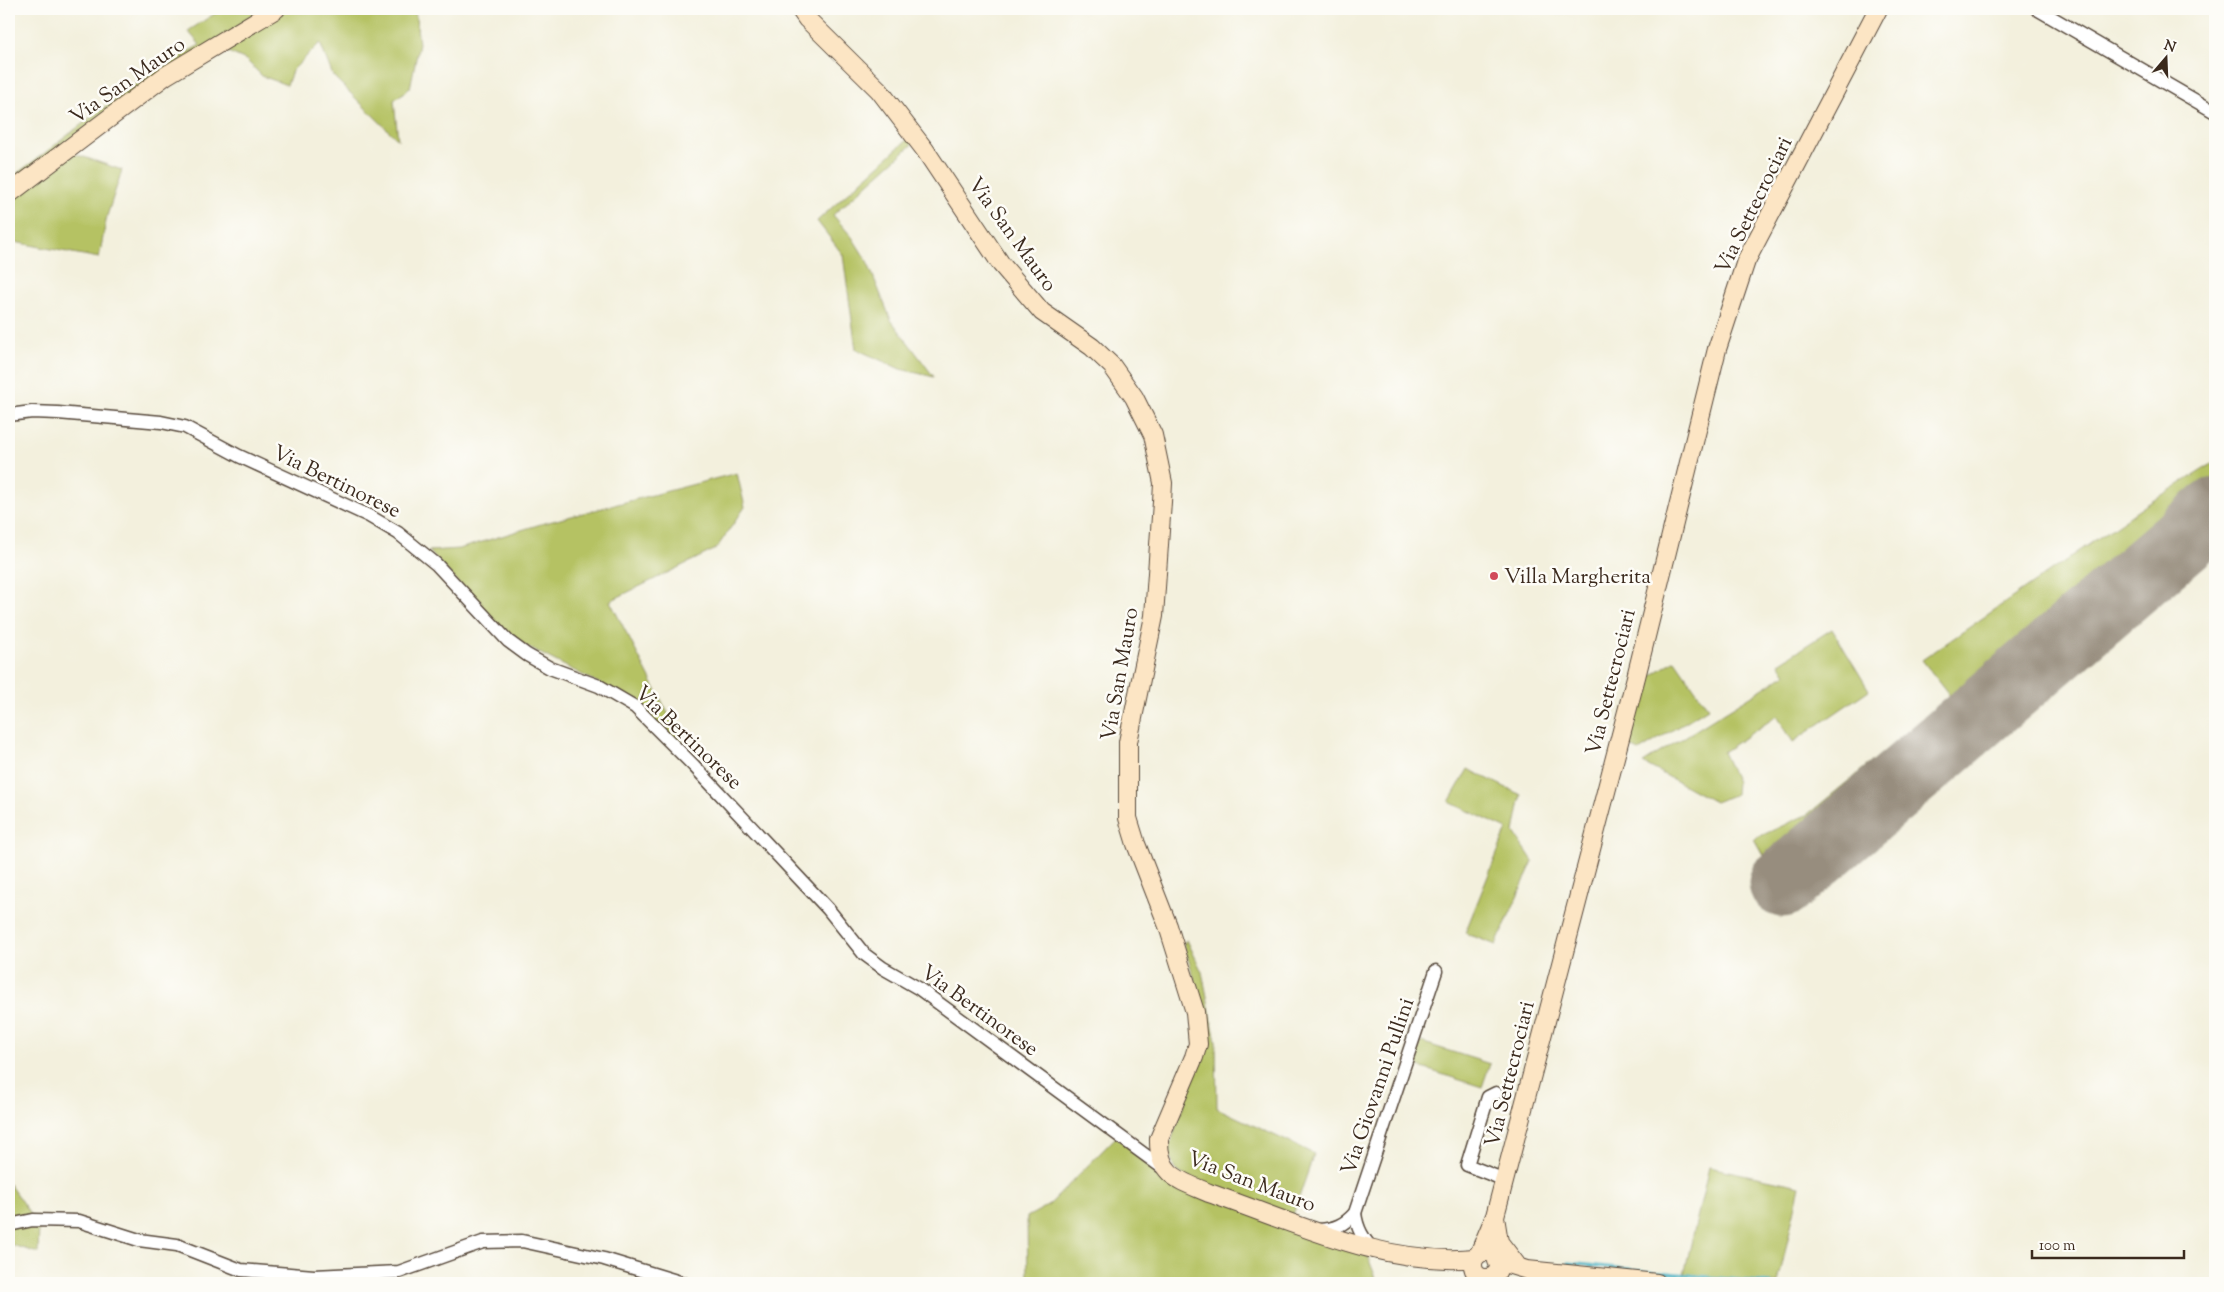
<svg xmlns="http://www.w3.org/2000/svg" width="2224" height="1292" viewBox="0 0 2224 1292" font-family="'Sorts Mill Goudy',serif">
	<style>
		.green { fill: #b5c264; stroke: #787641 }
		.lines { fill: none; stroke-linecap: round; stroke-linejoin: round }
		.stream { stroke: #47b2c5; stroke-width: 3 }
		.runway { stroke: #978d7e; stroke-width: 69 }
		.street-casing { stroke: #57483b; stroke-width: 15 }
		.secondary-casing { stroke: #57483b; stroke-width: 20 }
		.street { stroke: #fff; stroke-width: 12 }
		.secondary { stroke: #fce5c4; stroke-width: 18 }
		.poi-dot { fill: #d1495b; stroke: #fdfcf7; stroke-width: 2 }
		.labels { text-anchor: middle; stroke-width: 5; stroke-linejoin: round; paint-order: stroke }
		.street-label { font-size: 21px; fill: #3b2a1e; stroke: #fdfcf7 }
		.poi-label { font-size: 21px; fill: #3b2a1e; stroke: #fdfcf7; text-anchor: start }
	</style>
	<rect width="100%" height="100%" fill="#fdfcf7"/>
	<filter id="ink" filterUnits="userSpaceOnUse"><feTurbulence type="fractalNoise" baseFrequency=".02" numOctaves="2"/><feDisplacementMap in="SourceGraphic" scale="10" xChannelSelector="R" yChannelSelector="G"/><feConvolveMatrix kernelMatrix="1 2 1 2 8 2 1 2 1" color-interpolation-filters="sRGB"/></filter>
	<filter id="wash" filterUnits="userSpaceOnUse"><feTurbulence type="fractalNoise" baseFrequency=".0096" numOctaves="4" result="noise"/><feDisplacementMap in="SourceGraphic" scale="20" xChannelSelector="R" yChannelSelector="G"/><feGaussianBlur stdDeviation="1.12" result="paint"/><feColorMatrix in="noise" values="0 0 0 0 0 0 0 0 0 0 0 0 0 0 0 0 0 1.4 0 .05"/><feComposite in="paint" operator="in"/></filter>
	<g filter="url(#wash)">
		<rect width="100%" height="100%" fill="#f3f0dd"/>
		<g class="green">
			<path d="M222 9H267L9 190V179C72 135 130 81 200 45L188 31Z"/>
			<path d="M284 9H415L419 44 410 88 394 100 398 140 333 76 320 43 292 71 287 85 262 76 246 60 217 47Z"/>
			<path d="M911 136 916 141 833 215 852 237 867 261 891 320 934 377 900 369 856 349 843 255 817 221Z"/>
			<path d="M72 153 122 170 107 216 99 258 9 241V201Z"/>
			<path d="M2215 462V496L2168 534 1774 874 1754 839 1808 814 1951 697 1922 660 2146 505Z"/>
			<path d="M737 473 745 507 716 549 610 601 690 756 636 702 508 637 429 551 459 549 541 524Z"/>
			<path d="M1832 629 1869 690 1793 742 1777 716 1723 752 1737 782 1736 794 1715 802 1643 763 1786 674 1779 663Z"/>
			<path d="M1675 660 1708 708 1639 751 1625 744 1643 681Z"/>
			<path d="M1468 769 1521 795 1514 832 1533 861 1496 945 1465 933 1507 829 1449 802Z"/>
			<path d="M1187 940 1202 972 1216 1041 1217 1108 1314 1154 1293 1215 1193 1181 1175 1170 1168 1150 1206 1042 1200 996 1183 943Z"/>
			<path d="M1421 1042 1490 1064 1482 1087 1413 1065Z"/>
			<path d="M1116 1137 1172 1181 1367 1255 1378 1283H1028L1027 1217 1049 1205Z"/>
			<path d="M1709 1167 1800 1186 1778 1283 1684 1274Z"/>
			<path d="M9 1184 39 1226 38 1253 9 1244Z"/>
		</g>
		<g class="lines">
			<path class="stream" d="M1568 1263 1770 1283"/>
			<path class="runway" d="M1783 883 2215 512"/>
		</g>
	</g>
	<g filter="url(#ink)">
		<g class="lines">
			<g class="street-casing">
				<g id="street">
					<path d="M2037 9 2215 112"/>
					<path d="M9 415 32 412 58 413 161 422 185 427 239 456 369 516 398 533 436 564 508 641 527 655 550 668 599 686 635 707 694 766 828 909 864 954 883 968 918 988 1167 1171"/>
					<path d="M1496 1093 1488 1097 1467 1165 1505 1180"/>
					<path d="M1355 1213C1357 1229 1363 1238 1373 1250"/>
					<path d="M9 1225 33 1220 79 1221 139 1240 177 1245 241 1270 314 1276 399 1272 483 1242 522 1241 604 1259 683 1283"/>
					<path d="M1319 1230C1335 1229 1344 1225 1355 1213L1436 971"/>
				</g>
			</g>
			<g class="secondary-casing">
				<g id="secondary">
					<path d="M800 9 807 19 879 90 925 150 1001 264 1042 312 1092 347 1112 366 1134 397 1153 435 1163 483 1162 502 1154 616 1128 742V818L1136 844 1168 926 1195 1012 1198 1044 1194 1057 1159 1139C1158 1176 1179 1180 1209 1193 1294 1222 1384 1267 1475 1258"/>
					<path d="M9 194 165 76 276 9"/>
					<path d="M1495 1217 1499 1242 1516 1264"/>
					<circle cx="1486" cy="1265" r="13"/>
					<path d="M1479 1254 1495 1216 1636 677 1717 349 1746 261 1878 9"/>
					<path d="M1497 1261 1527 1270 1657 1283"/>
				</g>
			</g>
			<use href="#street" class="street"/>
			<use href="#secondary" class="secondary"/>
		</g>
	</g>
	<circle class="poi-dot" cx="1494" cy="576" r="5"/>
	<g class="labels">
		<g class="street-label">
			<text transform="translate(127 80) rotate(-35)" y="7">Via San Mauro</text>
			<text transform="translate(1753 205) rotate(-64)" y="7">Via Settecrociari</text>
			<text transform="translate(1013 234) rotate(54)" y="7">Via San Mauro</text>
			<text transform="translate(337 481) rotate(26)" y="7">Via Bertinorese</text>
			<text transform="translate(1119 674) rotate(-80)" y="7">Via San Mauro</text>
			<text transform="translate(1610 682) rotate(-76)" y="7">Via Settecrociari</text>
			<text transform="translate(689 737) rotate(44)" y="7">Via Bertinorese</text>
			<text transform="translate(980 1010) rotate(36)" y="7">Via Bertinorese</text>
			<text transform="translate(1509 1074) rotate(-76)" y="7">Via Settecrociari</text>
			<text transform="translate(1377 1086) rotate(-71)" y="7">Via Giovanni Pullini</text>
			<text transform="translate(1252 1181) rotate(21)" y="7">Via San Mauro</text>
		</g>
		<g class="poi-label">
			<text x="1504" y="583">Villa Margherita</text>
		</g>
	</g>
	<rect width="2224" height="1292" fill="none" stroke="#fdfcf7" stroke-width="30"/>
	<g transform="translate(2166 58) rotate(19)" stroke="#fdfcf7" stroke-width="4" paint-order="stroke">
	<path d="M0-4L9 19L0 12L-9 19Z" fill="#3b2a1e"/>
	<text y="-8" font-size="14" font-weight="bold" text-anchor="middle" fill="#3b2a1e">N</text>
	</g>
	<path d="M2032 1250v8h152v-8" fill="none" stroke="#3b2a1e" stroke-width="2.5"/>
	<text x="2039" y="1250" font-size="15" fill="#3b2a1e" stroke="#fdfcf7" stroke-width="4" paint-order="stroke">100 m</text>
</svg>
